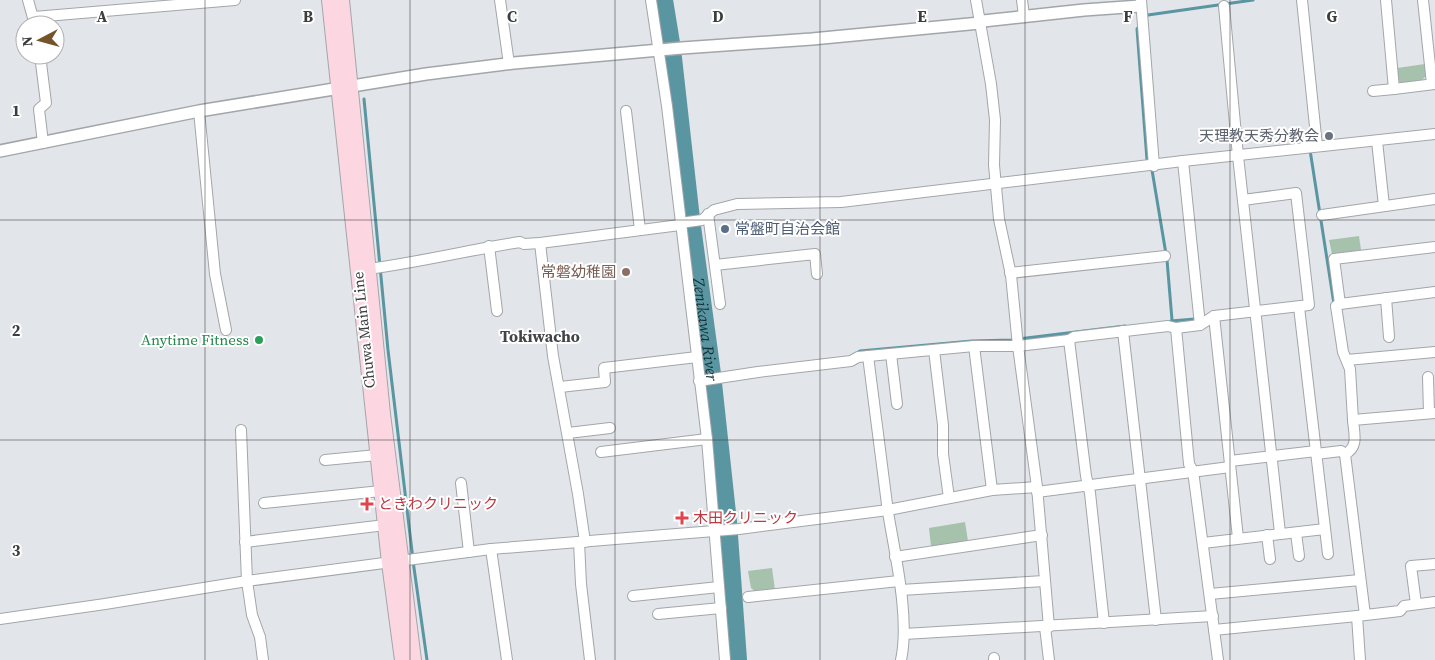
<svg xmlns="http://www.w3.org/2000/svg" width="1435" height="660" viewBox="0 0 1435 660" font-family="'Source Serif 4','Noto Sans JP',serif">
	<style>
		.green { fill: #a6c2ad }
		.lines { fill: none; stroke-linecap: round; stroke-linejoin: round }
		.stream { stroke: #5996a2; stroke-width: 3 }
		.river { stroke: #5996a2; stroke-width: 18 }
		.minor-casing { stroke: #a3a6a9; stroke-width: 12 }
		.tertiary-casing { stroke: #a3a6a9; stroke-width: 14 }
		.secondary-casing { stroke: #a3a6a9; stroke-width: 16 }
		.minor { stroke: #fff; stroke-width: 10 }
		.tertiary { stroke: #fff; stroke-width: 11 }
		.secondary { stroke: #fcd7e1; stroke-width: 14 }
		.grid { fill: none; stroke: #3b3d3e; stroke-width: 1; stroke-opacity: 0.55 }
		.worship-dot { fill: #6b7280; stroke: #fff; stroke-width: 2 }
		.service-dot { fill: #5c6f8a; stroke: #fff; stroke-width: 2 }
		.education-dot { fill: #8d6e63; stroke: #fff; stroke-width: 2 }
		.leisure-dot { fill: #2e9e5b; stroke: #fff; stroke-width: 2 }
		.health-dot { fill: #e0444e; stroke: #fff; stroke-width: 2 }
		.labels { text-anchor: middle; stroke-width: 4; stroke-linejoin: round; paint-order: stroke }
		.worship-label { font-size: 15px; fill: #5b616d; stroke: #fff; text-anchor: end }
		.service-label { font-size: 15px; fill: #4e5e75; stroke: #fff; text-anchor: start }
		.education-label { font-size: 15px; fill: #785e54; stroke: #fff; text-anchor: end }
		.street-label { font-size: 15px; fill: #3b3d3e; stroke: #fff }
		.leisure-label { font-size: 15px; fill: #27864d; stroke: #fff; text-anchor: end }
		.health-label { font-size: 15px; fill: #be3a42; stroke: #fff; text-anchor: start }
		.water-label { font-size: 16px; font-style: italic; fill: #133338; stroke: #fff }
		.neighbourhood-label { font-size: 16px; font-weight: bold; fill: #414346; stroke: #fff }
		.grid-label { font-size: 16px; text-anchor: middle; font-weight: bold; fill: #3b3d3e; stroke: #fff; stroke-width: 4; stroke-linejoin: round; paint-order: stroke }
	</style>
	<rect width="100%" height="100%" fill="#e2e5e9"/>
	<g class="green">
		<path d="M1425 64 1426 76 1421 81 1401 83 1398 80 1397 68Z"/>
		<path d="M1359 236 1361 250 1332 254 1329 240Z"/>
		<path d="M965 522 968 541 931 546 929 528Z"/>
		<path d="M772 568 775 590 756 592 751 588 748 571Z"/>
	</g>
	<g class="lines">
		<g class="stream">
			<path d="M1146 17 1148 15 1253 0"/>
			<path d="M1141 24 1137 29 1147 160 1152 170 1167 260 1172 320"/>
			<path d="M364 99 388 350 414 568 427 660"/>
			<path d="M1310 150 1334 304"/>
			<path d="M1171 321 1195 319"/>
			<path d="M856 354 860 351 972 341 1011 340 1125 326"/>
		</g>
		<path class="river" id="s1" d="M664 0 672 49 691 219 712 374 728 522 738 660"/>
		<g class="minor-casing">
			<g id="minor">
				<path d="M28 0 35 25"/>
				<path d="M500 0 509 64"/>
				<path d="M651 0 667 106 707 439 725 660"/>
				<path d="M976 0 991 84 995 120 994 165 999 219 1011 275 1018 346 1037 487 1049 627"/>
				<path d="M1022 0 1024 16"/>
				<path d="M1141 0 1154 166"/>
				<path d="M1302 0 1317 146"/>
				<path d="M1386 0 1394 89 1435 84"/>
				<path d="M1423 0 1432 84"/>
				<path d="M1224 6 1238 156 1280 533"/>
				<path d="M34 17 235 0"/>
				<path d="M40 55 46 103 39 109 43 143"/>
				<path d="M1373 91 1394 89"/>
				<path d="M199 111 215 274 226 330"/>
				<path d="M626 111 640 230"/>
				<path d="M1377 141 1384 206"/>
				<path d="M1183 161 1200 325"/>
				<path d="M708 214 720 304"/>
				<path d="M1322 215 1435 199"/>
				<path d="M680 223 702 220 714 210 737 204 841 202 1183 161 1435 134"/>
				<path d="M540 243 553 356 578 494 585 542"/>
				<path d="M489 246 497 311"/>
				<path d="M715 265 815 254 817 274"/>
				<path d="M369 269C420 262 469 250 520 242L524 244 540 243 680 225"/>
				<path d="M1010 273 1165 256"/>
				<path d="M1386 298 1389 337"/>
				<path d="M1340 304 1435 292"/>
				<path d="M1299 307 1328 554"/>
				<path d="M1214 316 1238 538"/>
				<path d="M1176 328 1189 464 1193 471 1218 660"/>
				<path d="M1123 331 1156 620"/>
				<path d="M1069 340 1086 476 1090 493 1104 623"/>
				<path d="M974 346 992 490"/>
				<path d="M934 350 943 425V454L949 498"/>
				<path d="M891 354 897 404"/>
				<path d="M868 356C875 408 881 460 888 512 895 555 910 618 901 660"/>
				<path d="M1347 360 1435 352"/>
				<path d="M1428 377 1429 413"/>
				<path d="M699 381 758 372 851 361 858 357 974 346H1018L1069 340 1074 337 1168 326 1176 328 1200 325 1214 316 1309 305 1296 193 1243 200"/>
				<path d="M560 387 605 382 604 368 697 357"/>
				<path d="M1353 420 1350 369 1343 352 1336 306 1340 304 1334 259 1435 247"/>
				<path d="M241 430 247 581 252 615 260 637 263 660"/>
				<path d="M568 433 610 428"/>
				<path d="M601 452 707 439"/>
				<path d="M1316 454 1341 451 1345 454"/>
				<path d="M325 460 377 455"/>
				<path d="M1230 461 1316 451"/>
				<path d="M461 483 469 552"/>
				<path d="M1037 492 1230 467"/>
				<path d="M264 503 381 491"/>
				<path d="M1296 533 1299 556"/>
				<path d="M1267 535 1270 559"/>
				<path d="M245 542 385 525"/>
				<path d="M579 542 581 584 590 660"/>
				<path d="M1203 543 1325 529"/>
				<path d="M491 549 507 660"/>
				<path d="M895 557 1042 535"/>
				<path d="M901 590 1044 581"/>
				<path d="M1210 594 1360 580"/>
				<path d="M633 596 719 587"/>
				<path d="M748 597 899 581"/>
				<path d="M1416 604 1411 566 1435 564"/>
				<path d="M658 614 721 608"/>
				<path d="M1365 615 1345 454C1359 447 1354 433 1353 420L1435 413"/>
				<path d="M0 619 105 604 247 581 491 549 739 529 888 510 992 490 1037 487"/>
				<path d="M1045 627 1049 660"/>
				<path d="M1214 630 1357 616"/>
				<path d="M904 634 1213 616"/>
				<path d="M994 658V660"/>
				<path d="M1360 660 1357 616 1400 611 1404 606 1435 602"/>
			</g>
		</g>
		<g class="tertiary-casing">
			<path id="tertiary" d="M0 151 199 111 426 74 514 63 682 48 812 39 980 23 983 21 1084 10 1140 6"/>
		</g>
		<g class="secondary-casing">
			<g id="secondary">
				<path d="M329 0 389 563 402 660"/>
				<path d="M342 0 383 414 414 660"/>
			</g>
		</g>
		<use href="#minor" class="minor"/>
		<use href="#tertiary" class="tertiary"/>
		<use href="#secondary" class="secondary"/>
	</g>
	<path class="grid" d="M205 0V660M410 0V660M615 0V660M820 0V660M1025 0V660M1230 0V660M0 220H1435M0 440H1435"/>
	<circle class="worship-dot" cx="1329" cy="136" r="5"/>
	<circle class="service-dot" cx="725" cy="229" r="5"/>
	<circle class="education-dot" cx="626" cy="272" r="5"/>
	<circle class="leisure-dot" cx="259" cy="340" r="5"/>
	<g class="health-dot">
		<path d="M364.5 496.5h5v5h5v5h-5v5h-5v-5h-5v-5h5z"/>
		<path d="M679.5 510.5h5v5h5v5h-5v5h-5v-5h-5v-5h5z"/>
	</g>
	<g class="labels">
		<g class="worship-label">
			<text x="1319" y="141">天理教天秀分教会</text>
		</g>
		<g class="service-label">
			<text x="735" y="234">常盤町自治会館</text>
		</g>
		<g class="education-label">
			<text x="616" y="277">常磐幼稚園</text>
		</g>
		<g class="street-label">
			<text transform="translate(364 330) rotate(-96)" y="5">Chuwa Main Line</text>
		</g>
		<g class="leisure-label">
			<text x="249" y="345">Anytime Fitness</text>
		</g>
		<g class="health-label">
			<text x="378" y="509">ときわクリニック</text>
			<text x="693" y="523">木田クリニック</text>
		</g>
		<g class="water-label">
			<text dy="6" stroke="none"><textPath href="#s1" startOffset="332">Zenikawa River</textPath></text>
		</g>
		<g class="neighbourhood-label">
			<text x="540" y="342">Tokiwacho</text>
		</g>
	</g>
	<g class="grid-label">
		<text x="102" y="22">A</text>
		<text x="308" y="22">B</text>
		<text x="512" y="22">C</text>
		<text x="718" y="22">D</text>
		<text x="922" y="22">E</text>
		<text x="1128" y="22">F</text>
		<text x="1332" y="22">G</text>
		<text x="16" y="116">1</text>
		<text x="16" y="336">2</text>
		<text x="16" y="556">3</text>
	</g>
	<g transform="translate(40 40) rotate(264)"><circle r="24" fill="#ffffff" stroke="#b1b1b2"/>
	<path d="M0-4L9 19L0 12L-9 19Z" fill="#75532b"/>
	<text y="-8" font-size="14" font-weight="bold" text-anchor="middle" fill="#3b3d3e">N</text>
	</g>
</svg>
